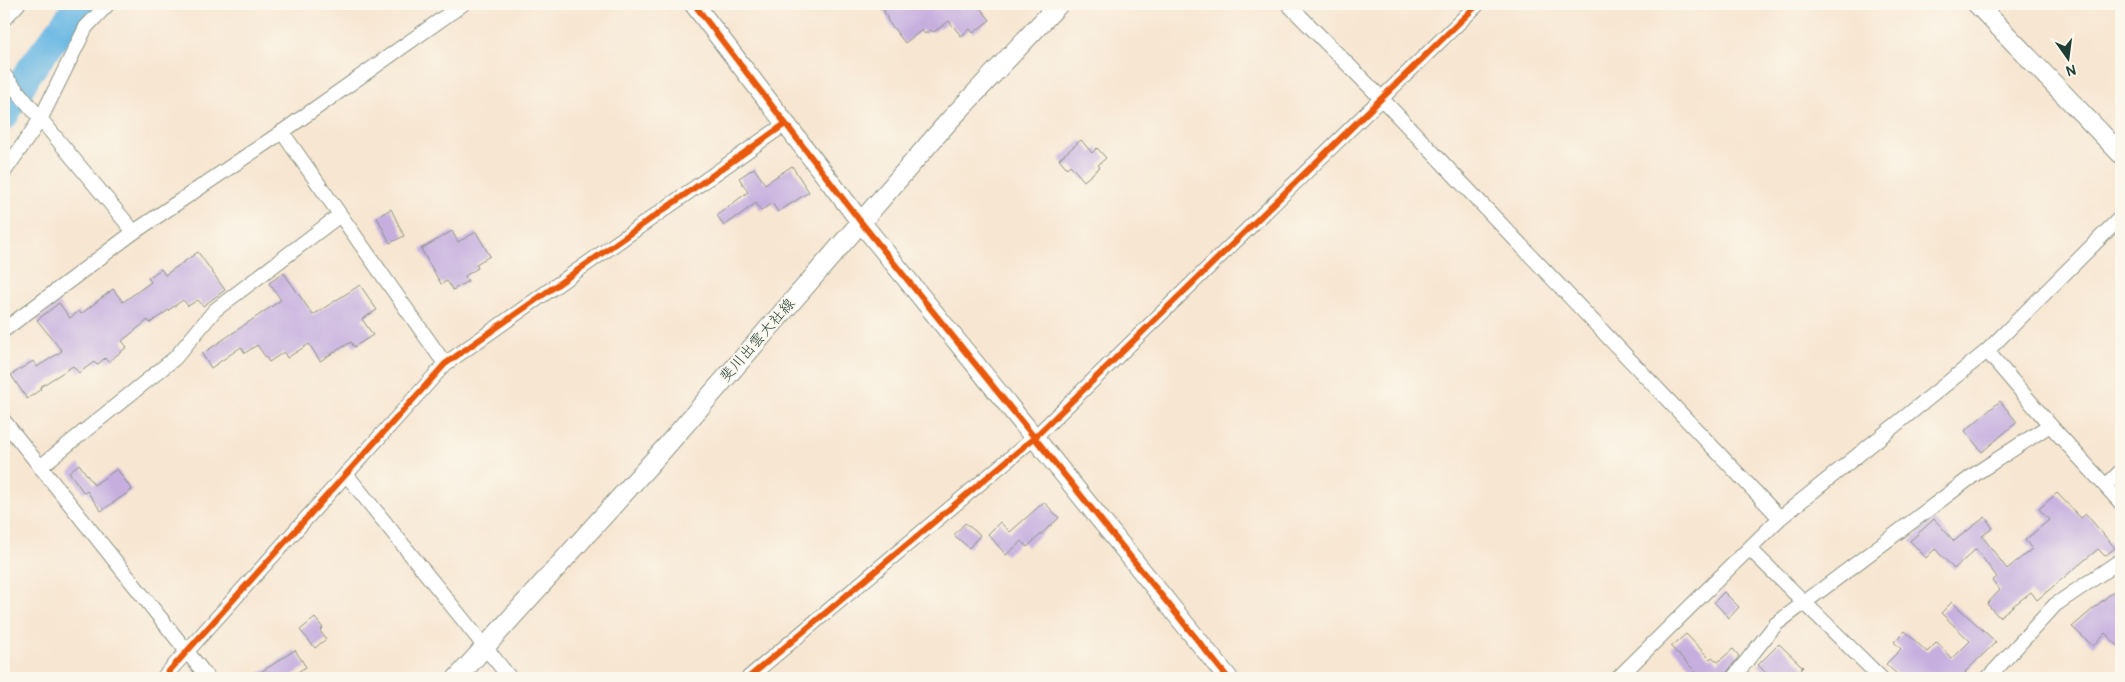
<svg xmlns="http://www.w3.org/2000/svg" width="2125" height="682" viewBox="0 0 2125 682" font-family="Pangolin,'Klee One',sans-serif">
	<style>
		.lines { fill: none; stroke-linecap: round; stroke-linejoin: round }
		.river { stroke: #69b7e3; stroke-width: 29 }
		.building { fill: #c6afdf }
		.street-casing { stroke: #8b9282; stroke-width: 16 }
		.secondary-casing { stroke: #8b9282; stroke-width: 21 }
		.street { stroke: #fff; stroke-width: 14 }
		.secondary { stroke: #fff; stroke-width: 19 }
		.cycleway-casing { stroke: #fbf7ec; stroke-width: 9 }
		.cycleway { stroke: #e8590c; stroke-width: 6 }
		.labels { text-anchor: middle; stroke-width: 4; stroke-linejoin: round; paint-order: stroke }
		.street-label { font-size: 15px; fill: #1f3d34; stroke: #fbf7ec }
	</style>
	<rect width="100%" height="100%" fill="#fbf7ec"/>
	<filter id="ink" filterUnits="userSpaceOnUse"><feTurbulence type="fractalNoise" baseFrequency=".02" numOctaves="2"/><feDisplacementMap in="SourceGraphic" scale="10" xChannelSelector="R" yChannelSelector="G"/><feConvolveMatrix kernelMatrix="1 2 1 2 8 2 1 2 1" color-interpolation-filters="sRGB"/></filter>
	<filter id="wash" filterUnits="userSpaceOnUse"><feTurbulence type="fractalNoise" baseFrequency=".0096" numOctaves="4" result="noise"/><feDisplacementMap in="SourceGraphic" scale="20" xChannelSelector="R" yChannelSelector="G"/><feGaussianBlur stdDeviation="1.12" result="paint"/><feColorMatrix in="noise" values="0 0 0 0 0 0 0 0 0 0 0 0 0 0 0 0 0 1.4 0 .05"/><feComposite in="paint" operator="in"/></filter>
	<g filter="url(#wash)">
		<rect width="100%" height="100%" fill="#f7e6d1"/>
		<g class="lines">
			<path class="river" d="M4 116 28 73 80 4"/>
		</g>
		<g id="blocks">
			<g class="building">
				<path d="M896 4H977L990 20 973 33 970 29 961 36 949 21 934 32 930 30 925 34 922 30 905 43 888 21 883 8Z"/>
				<path d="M1081 140 1092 153 1097 148 1106 158 1098 165 1100 167 1084 181 1070 165 1067 168 1059 159Z"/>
				<path d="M792 166 809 192 778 212 772 203 761 211 756 203 724 226 717 215 748 192 739 178 754 168 765 184Z"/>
				<path d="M391 209 404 236 390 243 377 217Z"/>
				<path d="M452 231 458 242 476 232 490 256 476 264 478 268 465 276 468 281 453 290 447 281 441 284 421 249Z"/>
				<path d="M198 252 225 290 203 306 198 300 188 306 183 300 150 323 148 320 122 341 127 347 108 362 105 358 97 365 94 362 79 373 73 366 40 387 41 389 27 399 11 375 33 361 37 367 62 351 37 320 59 303 70 318 79 311 81 314 113 289 123 302 151 282 148 278 161 269 165 275Z"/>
				<path d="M284 273 313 315 360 285 377 310 362 319 373 335 354 347 351 342 320 361 309 344 287 358 284 352 269 362 257 345 245 353 241 347 211 368 202 354 281 300 269 283Z"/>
				<path d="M2000 401 2017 422 1982 452 1965 431Z"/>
				<path d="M79 464 94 485 117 469 132 490 101 511 87 491 84 493 69 472Z"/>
				<path d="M2057 493 2081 518 2086 514 2115 548 2105 556 2098 549 2037 600 2031 592 1999 617 1987 604 2000 590 1992 581 1997 577 1976 549 1954 569 1935 549 1926 558 1910 541 1934 519 1954 541 1985 517 1993 528 1982 536 2007 569 2032 549 2025 540 2049 520 2039 509Z"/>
				<path d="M1044 502 1059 518 1027 547 1022 541 1006 555 988 534 1000 522 1010 532Z"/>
				<path d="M965 523 980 535 969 548 954 535Z"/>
				<path d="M2116 589 2121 596V649L2105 633 2093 646 2072 627Z"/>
				<path d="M1724 592 1739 607 1729 618 1714 602Z"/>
				<path d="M1952 602 1996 642 1965 672 1971 678H1901L1886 664 1901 649 1894 642 1905 631 1927 652 1937 642 1952 659 1970 641 1941 613Z"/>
				<path d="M315 618 323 628 320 631 326 639 315 648 300 630Z"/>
				<path d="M1686 634 1710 659 1712 657 1718 662 1733 649 1739 656 1723 678H1702L1671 647Z"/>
				<path d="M1779 644 1803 667 1792 678H1771L1758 665Z"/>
				<path d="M295 650 306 667 288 678H252Z"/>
			</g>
		</g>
	</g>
	<g filter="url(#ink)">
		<use href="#blocks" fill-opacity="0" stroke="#8b9282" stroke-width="1"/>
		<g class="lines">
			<g class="street-casing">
				<g id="street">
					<path d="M1288 4 1380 97 1780 518"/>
					<path d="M4 19 18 4"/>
					<path d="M4 75 134 232"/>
					<path d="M282 132 445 364"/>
					<path d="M4 172 40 120 86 27 108 4"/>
					<path d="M4 330 134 232 282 132 463 4"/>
					<path d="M1987 351 2050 425 2121 503"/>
					<path d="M4 421 208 678"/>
					<path d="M40 467 175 358 215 310 340 215"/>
					<path d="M346 474 510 678"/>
					<path d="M2106 486 2121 471"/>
					<path d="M1750 549 1881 678"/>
					<path d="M163 678 445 364 785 124"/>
					<path d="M748 678 1034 438 1478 4"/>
					<path d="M1618 678 1780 518 1987 351 2121 217"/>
					<path d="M1733 678 1776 624 1978 472 2050 425"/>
					<path d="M1988 678 2055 605 2121 560"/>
				</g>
			</g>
			<g class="secondary-casing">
				<g id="secondary">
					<path d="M694 4 860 221 1228 678"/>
					<path d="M1977 4 2121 154"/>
					<path d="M457 678 663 450 948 122 1059 4"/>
				</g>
			</g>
			<use href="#street" class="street"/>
			<use href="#secondary" class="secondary"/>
			<g class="cycleway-casing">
				<g id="cycleway">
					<path d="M694 4 860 221 1228 678"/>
					<path d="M163 678 445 364 785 124"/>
					<path d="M748 678 1034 438 1478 4"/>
				</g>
			</g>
			<use href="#cycleway" class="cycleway"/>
		</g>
	</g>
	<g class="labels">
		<g class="street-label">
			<text transform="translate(757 340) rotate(-49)" y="5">斐川出雲大社線</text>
		</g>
	</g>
	<rect width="2125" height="682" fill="none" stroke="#fbf7ec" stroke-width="20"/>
	<g transform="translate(2068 58) rotate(166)" stroke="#fbf7ec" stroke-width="4" paint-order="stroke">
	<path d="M0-4L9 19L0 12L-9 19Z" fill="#1f3d34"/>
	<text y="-8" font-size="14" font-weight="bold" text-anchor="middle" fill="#1f3d34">N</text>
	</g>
</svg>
